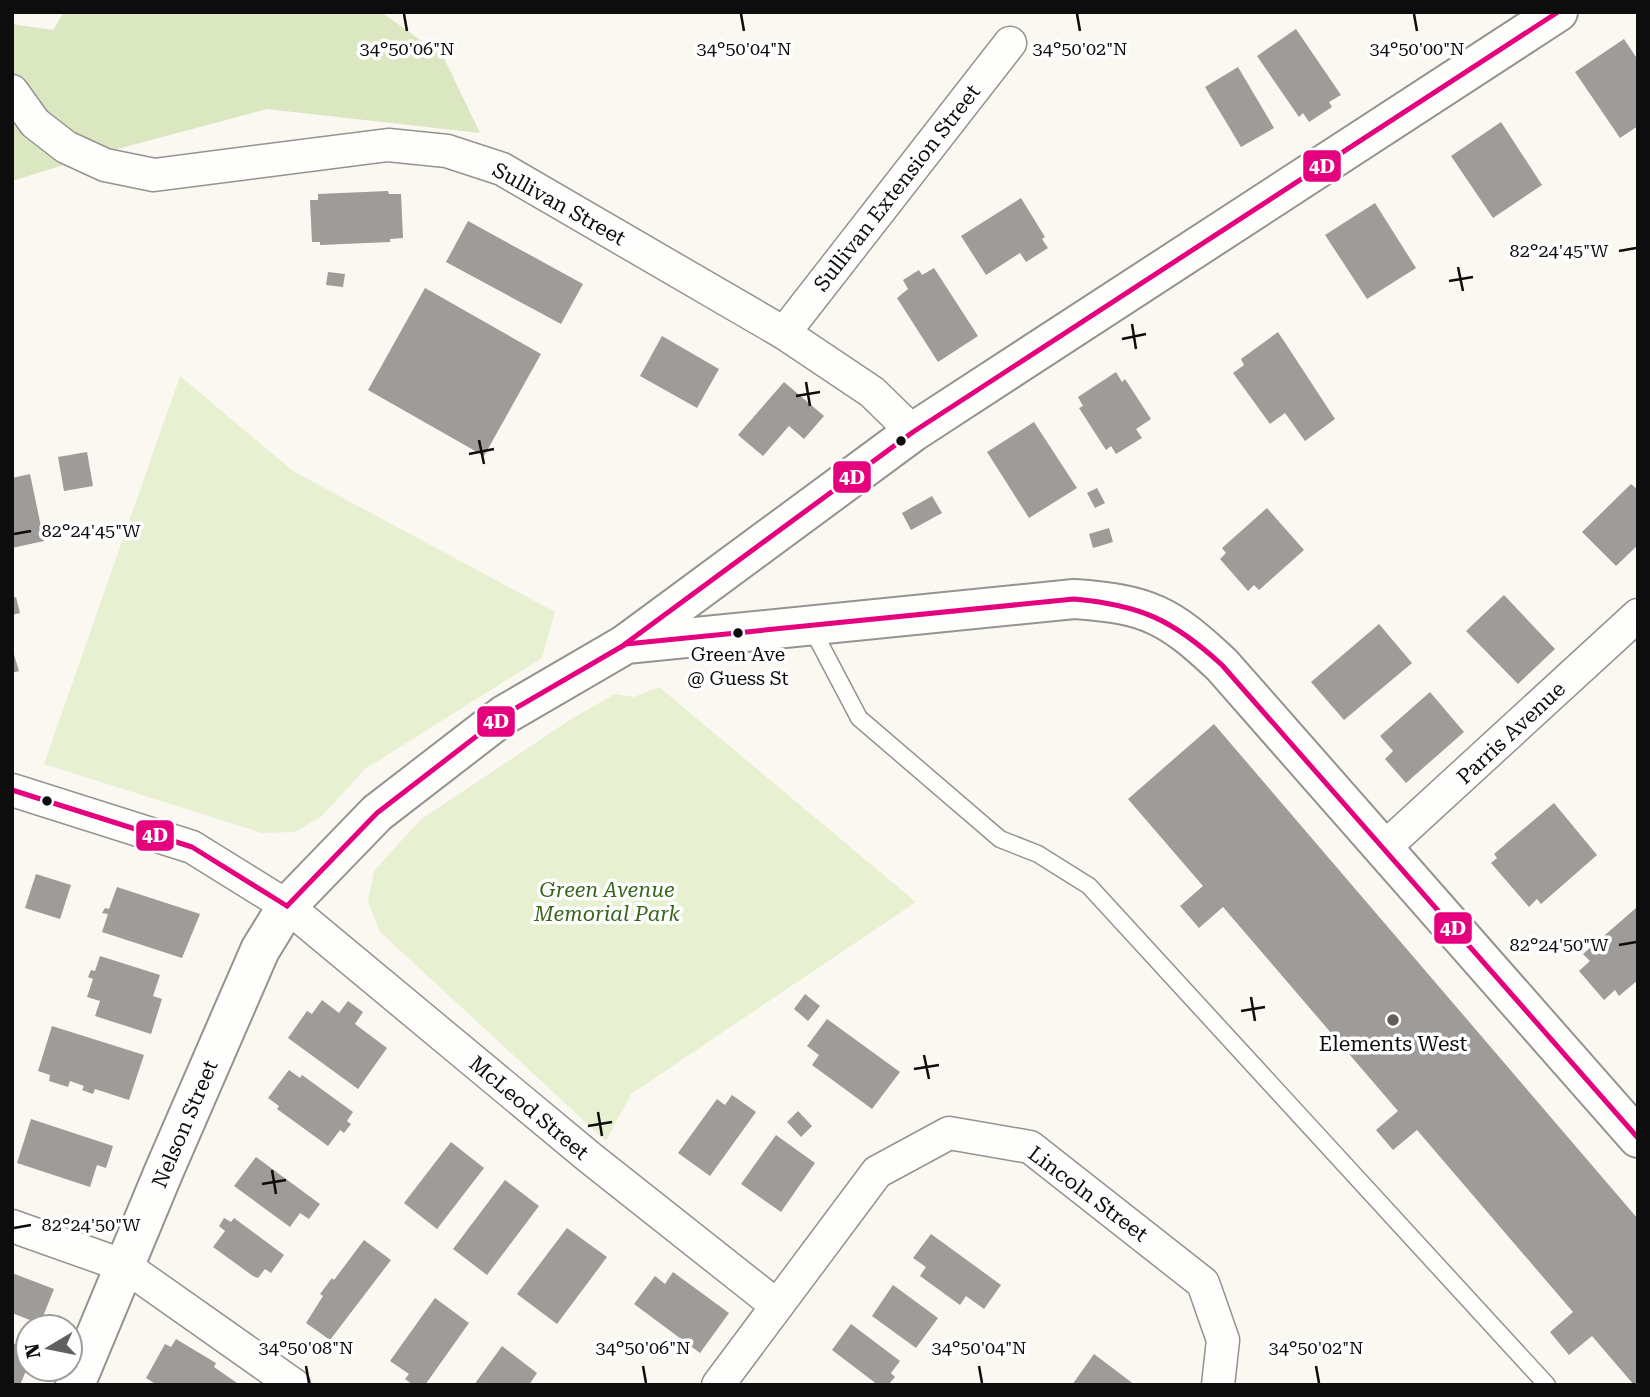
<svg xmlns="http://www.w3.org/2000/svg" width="1650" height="1397" viewBox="0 0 1650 1397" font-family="'Roboto Serif',serif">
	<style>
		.green { fill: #e8f0d2 }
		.forest { fill: #dae7c0 }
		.building { fill: #9e9b98 }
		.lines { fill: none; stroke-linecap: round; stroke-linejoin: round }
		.service-casing { stroke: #949390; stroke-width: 19 }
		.minor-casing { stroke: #949390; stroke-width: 35 }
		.tertiary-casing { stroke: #949390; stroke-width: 42 }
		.service { stroke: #fefefd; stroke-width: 16 }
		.minor { stroke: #fefefd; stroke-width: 32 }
		.tertiary { stroke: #fefefd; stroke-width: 38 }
		.bus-1-casing { stroke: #fff; stroke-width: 10 }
		.bus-1 { stroke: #e5007d; stroke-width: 5 }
		.ticks { fill: none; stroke: #0d0d0d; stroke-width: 2.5 }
		.bus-dot { fill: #0d0d0d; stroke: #fff; stroke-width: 2.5 }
		.poi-dot { fill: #605f5d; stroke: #fff; stroke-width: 2.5 }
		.labels { text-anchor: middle; stroke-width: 7; stroke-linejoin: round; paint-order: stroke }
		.bus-label { font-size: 19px; fill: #0d0d0d; stroke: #fff }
		.street-label { font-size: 21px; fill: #0d0d0d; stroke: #fff }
		.park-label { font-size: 21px; font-style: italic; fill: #38651e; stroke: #fff }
		.poi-label { font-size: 21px; fill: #0d0d0d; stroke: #fff }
		.ticks-label { font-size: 18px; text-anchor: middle; fill: #0d0d0d; stroke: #fff; stroke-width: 7; stroke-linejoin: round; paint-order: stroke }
		.line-badge { stroke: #fff; stroke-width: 2.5 }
		.badge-label { font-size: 19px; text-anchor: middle; font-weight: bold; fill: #fff }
	</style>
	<rect width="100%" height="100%" fill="#fbf8f2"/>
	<g class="green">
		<path d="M180 376 293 471 555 612 542 658 365 769 322 816 295 832 262 833 44 764Z"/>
		<path d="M659 687 916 902 631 1094 606 1141 380 932 368 902 374 871 420 820 571 719 615 694 634 697Z"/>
	</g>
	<path class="forest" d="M64 12H381L443 56 480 133 267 109 106 152 12 181V24L53 30Z"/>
	<g class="building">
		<path d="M1296 29 1341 95 1329 102 1332 107 1309 122 1303 113 1299 117 1257 56Z"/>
		<path d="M1624 39 1638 60V126L1620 138 1575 72Z"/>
		<path d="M1238 67 1274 128 1241 147 1205 87Z"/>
		<path d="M1501 122 1542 185 1493 218 1451 156Z"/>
		<path d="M388 191 389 194H401L403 238 390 239V242L320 245V242H312L310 200H318V194Z"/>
		<path d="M1021 198 1045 237 1042 239 1048 248 1026 262 1020 253 986 275 961 236Z"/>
		<path d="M1375 203 1416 268 1367 299 1325 235Z"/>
		<path d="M468 221 583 284 561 324 446 262Z"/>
		<path d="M934 268 978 336 938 362 897 298 908 289 903 280 919 270 922 275Z"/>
		<path d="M328 272 345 274 343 287 326 285Z"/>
		<path d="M425 288 541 354 484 456 368 390Z"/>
		<path d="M1278 332 1335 419 1305 441 1285 413 1270 424 1233 373 1244 365 1241 359Z"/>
		<path d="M662 336 719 369 697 408 640 376Z"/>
		<path d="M1116 372 1122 382 1125 379 1151 419 1136 429 1142 438 1116 454 1111 446 1106 450 1079 408 1083 406 1078 397Z"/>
		<path d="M784 382 824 416 804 439 789 426 763 456 738 435Z"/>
		<path d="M1034 422 1077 488 1029 518 987 452Z"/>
		<path d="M87 452 93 486 64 491 58 457Z"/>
		<path d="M30 474 44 541 12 548V478Z"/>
		<path d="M1631 484 1638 490V545L1616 566 1582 532Z"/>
		<path d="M1097 488 1105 503 1095 508 1087 493Z"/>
		<path d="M932 496 942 513 911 530 902 513Z"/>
		<path d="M1267 508 1304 550 1259 590 1254 585 1248 591 1220 559 1226 553 1222 548Z"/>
		<path d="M1109 528 1113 542 1093 548 1089 534Z"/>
		<path d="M1504 595 1555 649 1518 684 1466 631Z"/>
		<path d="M16 597 20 613 12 615V598Z"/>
		<path d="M1379 624 1412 663 1344 720 1311 682Z"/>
		<path d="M12 648 19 671 12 673Z"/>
		<path d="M1430 692 1464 732 1406 783 1385 759 1393 751 1380 736Z"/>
		<path d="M1214 724 1638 1219V1385H1634L1592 1336 1569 1355 1550 1332 1573 1312 1417 1130 1393 1150 1376 1130 1398 1111 1223 907 1199 928 1180 906 1203 886 1128 799Z"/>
		<path d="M1554 803 1597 855 1541 904 1537 899 1529 907 1491 863 1497 858 1494 854Z"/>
		<path d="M36 874 71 885 60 919 25 908Z"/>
		<path d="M117 887 200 914 182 958 102 932 108 914 102 913 105 908 109 909Z"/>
		<path d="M1636 908 1638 980 1619 996 1615 990 1604 1000 1579 971 1590 961 1583 954Z"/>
		<path d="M100 956 160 975 153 996 162 999 151 1034 95 1016 100 1001 87 997 93 979 88 977 91 970 95 971Z"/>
		<path d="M805 994 820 1006 808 1021 794 1009Z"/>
		<path d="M322 1000 339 1013 348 1001 363 1012 355 1024 387 1048 358 1089 288 1038 307 1011 312 1014Z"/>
		<path d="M827 1019 900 1072 872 1109 812 1065 819 1055 807 1046Z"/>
		<path d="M52 1026 144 1055 129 1100 95 1089 93 1094 82 1090 84 1086 70 1081 68 1087 49 1081 50 1075 38 1071Z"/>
		<path d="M289 1070 300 1078 302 1075 353 1112 347 1121 351 1124 344 1133 340 1130 328 1146 277 1109 279 1106 268 1098Z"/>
		<path d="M732 1095 756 1112 710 1176 678 1153 717 1099 725 1105Z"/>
		<path d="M798 1111 812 1126 801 1137 787 1122Z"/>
		<path d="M31 1119 113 1146 106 1168 97 1165 90 1187 17 1163Z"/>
		<path d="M776 1135 815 1163 781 1212 741 1184Z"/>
		<path d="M451 1142 484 1168 437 1229 404 1203Z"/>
		<path d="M256 1157 320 1204 309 1219 300 1213 290 1227 234 1186Z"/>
		<path d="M505 1180 539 1206 487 1275 453 1249Z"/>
		<path d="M224 1218 231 1222 234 1218 284 1255 271 1273 265 1269 258 1278 253 1276 213 1247 225 1231 219 1226Z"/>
		<path d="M567 1228 607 1257 557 1324 517 1294Z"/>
		<path d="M931 1234 1001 1285 984 1309 966 1296 960 1305 920 1276 926 1267 913 1258Z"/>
		<path d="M364 1240 391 1260 330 1340 306 1323 323 1296 320 1294 332 1278 334 1280Z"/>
		<path d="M673 1272 729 1313 700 1353 634 1304 655 1276 665 1284Z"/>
		<path d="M12 1273 54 1289 40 1324 12 1313Z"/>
		<path d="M893 1285 938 1318 916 1348 872 1316Z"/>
		<path d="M435 1298 469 1323 425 1385H413L405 1379 409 1374 390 1361Z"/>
		<path d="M851 1324 900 1361 891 1373 895 1377 888 1385H878L832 1350Z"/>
		<path d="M176 1339 216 1363 214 1367 240 1385H157L146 1378 165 1344 171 1347Z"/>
		<path d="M12 1343 24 1348 22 1353 28 1355V1366L20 1385H12Z"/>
		<path d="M502 1346 537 1373 529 1385H474Z"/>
		<path d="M1094 1354 1135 1385H1072Z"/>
	</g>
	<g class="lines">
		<g class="service-casing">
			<path id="service" d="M810 625 859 718 1000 839 1038 854 1089 886 1547 1385"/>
		</g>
		<g class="minor-casing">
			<g id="minor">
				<path d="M12 91 35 123 66 147 105 165 154 175 388 145 447 151 502 169 784 333 872 392 913 432"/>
				<path d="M784 333 1010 43"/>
				<path d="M12 790 192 847 287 906 589 1157 776 1305"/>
				<path d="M1383 849 1638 615"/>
				<path d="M12 1226 125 1266 294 1385"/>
				<path d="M718 1385 877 1172 949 1133 1030 1147 1203 1283 1223 1340 1218 1385"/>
			</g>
		</g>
		<g class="tertiary-casing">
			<g id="tertiary">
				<path d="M627 643 913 432 1558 12"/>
				<path d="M75 1385 164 1171 260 950 287 906 377 813 504 715 626 644 1074 599C1148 604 1169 615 1222 665L1638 1138"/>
			</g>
		</g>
		<use href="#service" class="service"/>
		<use href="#minor" class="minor"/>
		<use href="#tertiary" class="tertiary"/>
		<g class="bus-1-casing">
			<g id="bus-1">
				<path d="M625 644 913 432 1558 12"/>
				<path d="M12 790 192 847 287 906"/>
				<path d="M287 906 377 813 504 715 626 644 1074 599C1141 605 1173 620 1222 665L1638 1138"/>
			</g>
		</g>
		<use href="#bus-1" class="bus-1"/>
	</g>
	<path class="ticks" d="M404 14 407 31M741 14 744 31M1077 14 1080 31M1414 14 1417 31M1619 251 1636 248M1458 267 1463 291M1449 281 1473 277M1132 324 1136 349M1122 339 1146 334M806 382 810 406M796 396 820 392M479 440 484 464M469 454 494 449M14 534 31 531M1619 945 1636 942M1251 997 1255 1021M1241 1011 1265 1007M924 1055 929 1079M914 1069 939 1065M598 1112 602 1136M588 1126 612 1122M272 1170 276 1194M262 1184 286 1180M14 1228 31 1225M306 1366 309 1383M643 1366 646 1383M979 1366 982 1383M1316 1366 1319 1383"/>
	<g class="bus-dot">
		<circle cx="901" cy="441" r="6"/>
		<circle cx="738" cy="633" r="6"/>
		<circle cx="47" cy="801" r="6"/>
	</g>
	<circle class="poi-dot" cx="1393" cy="1020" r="7"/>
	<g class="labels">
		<g class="bus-label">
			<text x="738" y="661">Green Ave<tspan x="738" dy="24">@ Guess St</tspan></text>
		</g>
		<g class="street-label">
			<text transform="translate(897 188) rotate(-52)" y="7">Sullivan Extension Street</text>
			<text transform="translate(559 204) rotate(29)" y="7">Sullivan Street</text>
			<text transform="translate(1511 733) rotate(-43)" y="7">Parris Avenue</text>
			<text transform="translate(529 1108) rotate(40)" y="7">McLeod Street</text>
			<text transform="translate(185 1124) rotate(-67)" y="7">Nelson Street</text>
			<text transform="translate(1088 1194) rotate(37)" y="7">Lincoln Street</text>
		</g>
		<g class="park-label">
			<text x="607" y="897">Green Avenue<tspan x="607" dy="24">Memorial Park</tspan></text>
		</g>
		<g class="poi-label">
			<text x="1393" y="1051">Elements West</text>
		</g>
	</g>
	<g class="ticks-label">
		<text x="407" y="55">34°50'06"N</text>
		<text x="744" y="55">34°50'04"N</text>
		<text x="1080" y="55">34°50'02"N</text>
		<text x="1417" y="55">34°50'00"N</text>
		<text x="1559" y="257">82°24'45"W</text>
		<text x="91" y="537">82°24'45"W</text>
		<text x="1559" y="951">82°24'50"W</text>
		<text x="91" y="1231">82°24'50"W</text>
		<text x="306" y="1354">34°50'08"N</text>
		<text x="643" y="1354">34°50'06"N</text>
		<text x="979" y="1354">34°50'04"N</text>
		<text x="1316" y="1354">34°50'02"N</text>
	</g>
	<g class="line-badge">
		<rect x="1302" y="149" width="40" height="34" rx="7" fill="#e5007d"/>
		<rect x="832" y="460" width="40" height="34" rx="7" fill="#e5007d"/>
		<rect x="476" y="705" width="40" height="33" rx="7" fill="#e5007d"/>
		<rect x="135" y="819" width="40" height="33" rx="7" fill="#e5007d"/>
		<rect x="1433" y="911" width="40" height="34" rx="7" fill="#e5007d"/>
	</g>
	<g class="badge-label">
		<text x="1322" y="173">4D</text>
		<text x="852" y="484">4D</text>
		<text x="496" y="728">4D</text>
		<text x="155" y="842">4D</text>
		<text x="1453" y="935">4D</text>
	</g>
	<rect width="1650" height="1397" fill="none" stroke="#0d0d0d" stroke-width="28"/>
	<g transform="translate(49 1348) rotate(260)"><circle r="33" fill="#ffffff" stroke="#9e9e9e" stroke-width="2"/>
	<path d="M0-5L12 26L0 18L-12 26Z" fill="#605f5d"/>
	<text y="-10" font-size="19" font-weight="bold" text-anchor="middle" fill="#0d0d0d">N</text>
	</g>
</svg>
